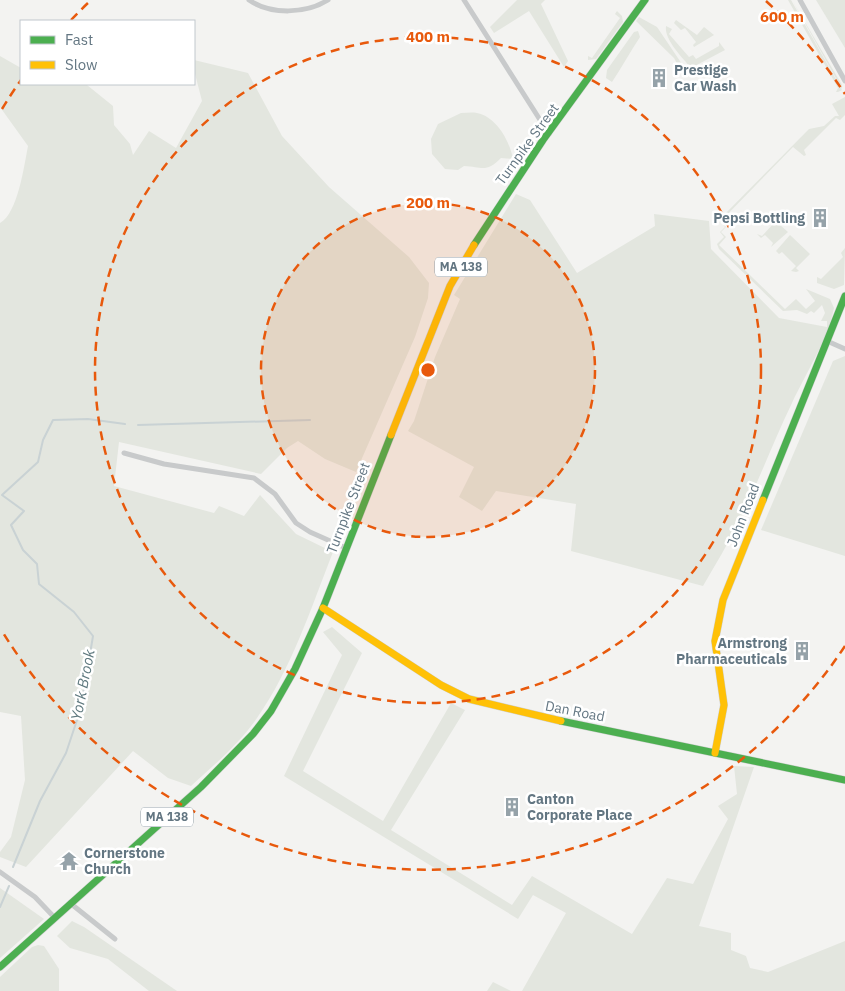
<svg xmlns="http://www.w3.org/2000/svg" width="845" height="991" viewBox="0 0 845 991" font-family="'IBM Plex Sans',sans-serif">
	<style>
		.green { fill: #e3e6df }
		.lines { fill: none; stroke-linecap: round; stroke-linejoin: round }
		.stream { stroke: #c9d2d4; stroke-width: 2 }
		.fast-casing { stroke: #d0d1d1; stroke-width: 8 }
		.slow-casing { stroke: #d0d1d1; stroke-width: 8 }
		.street { stroke: #c8cacb; stroke-width: 5 }
		.fast { stroke: #4caf50; stroke-width: 7 }
		.slow { stroke: #ffc107; stroke-width: 7 }
		.ring { fill: none; stroke: #e8590c; stroke-width: 2.5; stroke-dasharray: 9 6 }
		.labels { text-anchor: middle; stroke-width: 5; stroke-linejoin: round; paint-order: stroke }
		.shield { fill: #fff; stroke: #929fa8; stroke-width: 1 }
		.shield-label { font-size: 12px; font-weight: bold; fill: #637682 }
		.poi-label { font-size: 14px; font-weight: bold; fill: #637682; stroke: #fff; text-anchor: start }
		.street-label { font-size: 14px; fill: #637682; stroke: #fff }
		.water-label { font-size: 15px; font-style: italic; fill: #5f797f; stroke: #fff }
		.centre { fill: #e8590c; stroke: #fff; stroke-width: 2.5 }
		.ring-label { font-size: 15px; text-anchor: middle; font-weight: bold; fill: #e8590c; stroke: #fff; stroke-width: 5; stroke-linejoin: round; paint-order: stroke }
	</style>
	<rect width="100%" height="100%" fill="#f3f3f1"/>
	<g class="green">
		<path d="M517 0H545L541 4 568 61 564 67 529 11 494 33 490 27Z"/>
		<path d="M788 0H791L842 90 838 92H836L838 88Z"/>
		<path d="M792 0 842 85V89Z"/>
		<path d="M816 0H845V48Z"/>
		<path d="M617 11 622 16 623 22 596 59 588 60V56L592 58 620 18 615 14Z"/>
		<path d="M639 17 657 27 688 73 684 76 674 58 636 21Z"/>
		<path d="M676 20 697 35 704 27 714 35 694 47 693 45 696 42 685 28 681 30 674 23Z"/>
		<path d="M666 26 672 29 669 34 689 57 693 55 696 59 719 46V42L725 50 691 68C683 58 664 40 666 26Z"/>
		<path d="M638 31 640 37C630 52 622 67 612 82L606 78 607 70 634 32Z"/>
		<path d="M0 56 21 68V84L87 85 113 106 114 125 130 144 133 155 149 131 176 148 202 101 194 70V60L248 73 282 136 329 187 409 257 429 283 428 298 415 337 356 472 325 459 298 441 287 448 261 474 119 442 114 486 214 513 219 506 244 516 260 495 296 534 333 552C311 608 292 668 257 718 239 744 214 765 191 786L168 778 133 751 26 867 0 857V852L11 837 25 780 21 716 0 712V223C18 213 24 166 28 146L0 107Z"/>
		<path d="M845 97V115L840 120 836 118 804 150 806 155 804 156 793 147 721 221 726 227 721 232 726 237 719 245 785 309 796 299 806 309 815 301 806 289 830 299 834 308C827 341 806 373 792 403 773 442 758 483 739 522 728 544 715 565 703 586L571 551 576 504 496 491 482 511 459 497 474 467 408 431 414 421 435 357 460 299 454 295 516 194 530 200 577 273 655 226 654 214 709 221 711 249 779 318 827 327V321H821L825 313 822 305 814 313 811 311 807 314 797 310 783 311 719 249 717 244 724 237 720 232 725 227 719 220 809 129 824 126 835 116H839L832 104Z"/>
		<path d="M461 113C466 113 472 112 477 113 497 117 510 142 513 159L501 158C486 173 483 167 464 166L458 170 445 169 432 154 431 139 438 124Z"/>
		<path d="M772 218 788 232 771 247 773 243 765 235 761 238 757 234 762 236 774 223Z"/>
		<path d="M790 235 810 254 796 268 799 271 796 272 791 271 796 266 782 252 779 254 776 251Z"/>
		<path d="M845 248 844 285 834 289 817 283V277L821 279 843 257 841 253Z"/>
		<path d="M845 356V556L761 530 833 361Z"/>
		<path d="M332 627 362 653 303 771 383 821 451 703 465 710 391 830 512 905 532 876 632 934 667 878 693 884 728 819 718 806 737 794 734 766 754 767 699 926 731 933V950L746 956 750 968 768 972 845 941V991H522L566 913 533 895 518 919 284 776 342 655 323 632Z"/>
		<path d="M0 888 44 919 0 958Z"/>
		<path d="M72 921 84 927 177 991H149L108 959 70 948 57 936Z"/>
		<path d="M38 945 44 946 59 969V991H0V977L32 947Z"/>
		<path d="M493 982 511 991H487Z"/>
	</g>
	<g class="lines">
		<g class="stream">
			<path d="M138 425 310 420"/>
			<path d="M13 867 40 801 66 753 81 708 93 636 74 612 39 584 37 564 23 550 11 525 24 511 2 495 38 462 43 440 53 420 88 419 125 424"/>
			<path d="M0 907 9 886"/>
		</g>
		<g class="fast-casing">
			<g id="fast">
				<path d="M474 245 543 140 645 0"/>
				<path d="M763 500 845 296"/>
				<path d="M561 721 845 780"/>
				<path d="M0 967 201 787 253 734 271 711 295 669 323 608 391 435"/>
			</g>
		</g>
		<g class="slow-casing">
			<g id="slow">
				<path d="M391 435 450 286 474 245"/>
				<path d="M323 608 441 685 469 699 561 721"/>
				<path d="M715 753 724 705 715 641 723 600 763 500"/>
			</g>
		</g>
		<g class="street">
			<path d="M249 0C271 15 306 14 328 0"/>
			<path d="M464 0 549 134"/>
			<path d="M800 0 845 81"/>
			<path d="M827 341 845 349"/>
			<path d="M124 453 164 464 254 478 275 494 296 523 310 532 346 548"/>
			<path d="M0 872 35 897 54 917"/>
			<path d="M70 903 115 939"/>
		</g>
		<use href="#fast" class="fast"/>
		<use href="#slow" class="slow"/>
	</g>
	<circle cx="428" cy="370" r="167" fill="#e8590c" fill-opacity=".12"/>
	<g class="ring">
		<circle cx="428" cy="370" r="167"/>
		<circle cx="428" cy="370" r="333"/>
		<path d="M845 646A500 500 0 0 1 2 631M2 109A500 500 0 0 1 21 80M71 20A500 500 0 0 1 90 1M766 1A500 500 0 0 1 845 94"/>
	</g>
	<defs>
		<g id="building-bare" transform="scale(1.5)"><path d="M-4-6H4V6H1V3H-1V6H-4ZM-2.5-4.3h1.7v1.8h-1.7ZM.8-4.3h1.7v1.8H.8ZM-2.5-1h1.7V.8h-1.7ZM.8-1h1.7V.8H.8Z" fill="#95a2a9" stroke="#fff" stroke-width="2.5" paint-order="stroke"/></g>
		<g id="temple-bare" transform="scale(1.5)"><path d="M0-6L5-2H3V0L6.5 2.5H4V6H1.5V3h-3V6H-4V2.5H-6.5L-3 0V-2H-5Z" fill="#95a2a9" stroke="#fff" stroke-width="2.5" paint-order="stroke"/></g>
	</defs>
	<g fill-rule="evenodd">
		<use href="#building-bare" x="659" y="78"/>
		<use href="#building-bare" x="820" y="218"/>
		<use href="#building-bare" x="802" y="651"/>
		<use href="#building-bare" x="512" y="807"/>
		<use href="#temple-bare" x="69" y="861"/>
	</g>
	<g class="labels">
		<g class="shield">
			<rect x="435" y="257.5" width="52" height="19" rx="4"/>
			<rect x="141" y="807.5" width="52" height="19" rx="4"/>
		</g>
		<g class="shield-label">
			<text x="461" y="271">MA 138</text>
			<text x="167" y="821">MA 138</text>
		</g>
		<g class="poi-label">
			<text x="674" y="75">Prestige<tspan x="674" dy="16">Car Wash</tspan></text>
			<text x="805" y="223" text-anchor="end">Pepsi Bottling</text>
			<text x="787" y="648" text-anchor="end">Armstrong<tspan x="787" dy="16">Pharmaceuticals</tspan></text>
			<text x="527" y="804">Canton<tspan x="527" dy="16">Corporate Place</tspan></text>
			<text x="84" y="858">Cornerstone<tspan x="84" dy="16">Church</tspan></text>
		</g>
		<g class="street-label">
			<text transform="translate(527 144) rotate(-54)" y="5">Turnpike Street</text>
			<text transform="translate(348 508) rotate(-69)" y="5">Turnpike Street</text>
			<text transform="translate(743 515) rotate(-69)" y="5">John Road</text>
			<text transform="translate(575 711) rotate(11)" y="5">Dan Road</text>
		</g>
		<g class="water-label">
			<text transform="translate(83 685) rotate(-79)" y="5">York Brook</text>
		</g>
	</g>
	<circle cx="428" cy="370" r="8" class="centre"/>
	<g class="ring-label">
		<text x="782" y="22">600 m</text>
		<text x="428" y="42">400 m</text>
		<text x="428" y="208">200 m</text>
	</g>
	<rect x="20" y="20" width="175" height="65" fill="#ffffff" stroke="#c1c8cd"/>
	<rect x="30" y="36" width="25" height="8" fill="#4caf50" stroke="#c1c8cd"/>
	<text x="65" y="45" font-size="15" fill="#637682">Fast</text>
	<rect x="30" y="61" width="25" height="8" fill="#ffc107" stroke="#c1c8cd"/>
	<text x="65" y="70" font-size="15" fill="#637682">Slow</text>
</svg>
